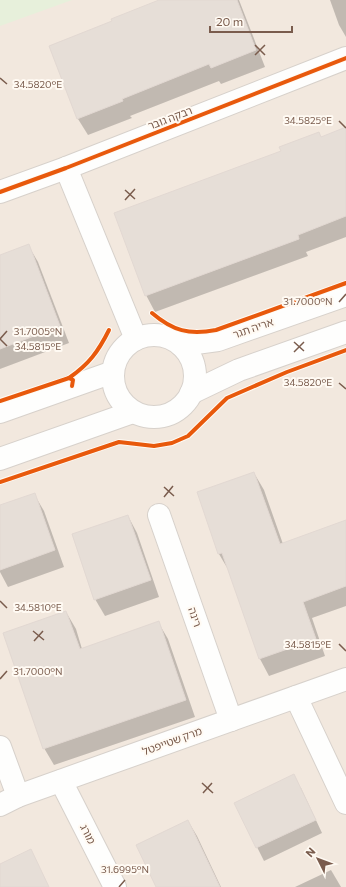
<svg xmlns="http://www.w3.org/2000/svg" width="346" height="887" viewBox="0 0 346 887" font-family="Commissioner,'Noto Sans Hebrew',sans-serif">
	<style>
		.residential { fill: #f2e8de }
		.green { fill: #e7f0db }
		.shadow { fill: #0003 }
		.building { fill: #e6ded7; stroke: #e2d8d2 }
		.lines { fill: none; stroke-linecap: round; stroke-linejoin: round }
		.minor-casing { stroke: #d7d1cb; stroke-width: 24 }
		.tertiary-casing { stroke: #d7d1cb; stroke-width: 24 }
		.minor { stroke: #fefefd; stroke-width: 22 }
		.tertiary { stroke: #fefefd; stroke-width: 22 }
		.cycleway-casing { stroke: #fffaf3; stroke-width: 6 }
		.cycleway { stroke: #e8590c; stroke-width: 4 }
		.ticks { fill: none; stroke: #7a5c4d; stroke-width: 1.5 }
		.labels { text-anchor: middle; stroke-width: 4; stroke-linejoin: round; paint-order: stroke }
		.street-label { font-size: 11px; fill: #7a5c4d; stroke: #fffaf3 }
		.ticks-label { font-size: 10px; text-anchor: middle; fill: #7a5c4d; stroke: #fffaf3; stroke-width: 4; stroke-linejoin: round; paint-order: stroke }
	</style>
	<rect width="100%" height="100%" fill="#f9f5f0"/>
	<rect class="residential" x="0" y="0" width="346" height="887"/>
	<path class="green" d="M0 0H72L0 26Z"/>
	<g class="shadow">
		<path d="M172 0H239L265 67 221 84 219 81 130 116 132 118 88 135 78 119 50 46Z"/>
		<path d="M330 0H346V37L339 25Z"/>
		<path d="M346 128V237L306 252 308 256 155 312 146 295 321 138Z"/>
		<path d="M28 245 38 262 69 343 0 369V256Z"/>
		<path d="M254 473 264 490 283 544 346 521V606L312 618 325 656 269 676 260 659 229 571 219 554Z"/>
		<path d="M34 494 44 511 64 567 8 587 0 572V506Z"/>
		<path d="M128 516 137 533 159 597 105 616 95 599Z"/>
		<path d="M66 612 76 629 82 649 158 622 168 639 195 717 54 765 44 748Z"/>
		<path d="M301 788 322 833 264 861 235 803Z"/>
		<path d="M188 821 197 836 221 887H157Z"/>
		<path d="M331 870 341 887H295Z"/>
	</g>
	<g class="building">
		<path d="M159 0H237L256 50 211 68 209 64 122 99 123 101 77 119 49 46 112 21 111 19Z"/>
		<path d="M346 127V216L298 235 299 239 145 296 114 213 281 151 279 147 319 132 321 137Z"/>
		<path d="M29 244 60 326 0 349V255Z"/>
		<path d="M254 472 280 544 346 520V586L303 602 316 639 259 659 222 553 218 554 197 492Z"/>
		<path d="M35 493 55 550 0 570V505Z"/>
		<path d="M128 515 151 580 94 600 72 534Z"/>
		<path d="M66 611 80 649 159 621 186 700 43 749 3 633Z"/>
		<path d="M294 774 316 820 256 848 234 803Z"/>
		<path d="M188 820 220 887H156L136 845Z"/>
		<path d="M31 849 49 887H0V864Z"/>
	</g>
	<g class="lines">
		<g class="minor-casing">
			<g id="minor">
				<path d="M66 168 136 339"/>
				<path d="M0 192 66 168 346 58"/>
				<path d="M159 515 231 720"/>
				<path d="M296 697 346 803"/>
				<path d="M0 747 18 796"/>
				<path d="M61 781 115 887"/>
				<path d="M0 805 18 796 346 679"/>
			</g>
		</g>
		<g class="tertiary-casing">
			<g id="tertiary">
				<circle cx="154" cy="376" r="41"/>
				<path d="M181 345 218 340 346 295"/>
				<path d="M191 393 239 370 346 332"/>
				<path d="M0 412 113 372"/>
				<path d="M0 459 133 412"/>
			</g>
		</g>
		<use href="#minor" class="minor"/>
		<use href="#tertiary" class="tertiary"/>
		<g class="cycleway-casing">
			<g id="cycleway">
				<path d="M0 192 66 168 346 58"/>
				<path d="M152 313C173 331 189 335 216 330L346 283"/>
				<path d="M72 386 73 380 69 378C89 364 98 352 109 330"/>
				<path d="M0 401 69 378"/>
				<path d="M0 482 119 442 154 446 172 443 188 436 227 398 287 372 346 350"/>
			</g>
		</g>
		<use href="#cycleway" class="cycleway"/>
	</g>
	<path class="ticks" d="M255 45 265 55M255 55 265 45M0 78 7 84M339 121 346 128M125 190 135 199M125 200 135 189M339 302 346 294M0 339 7 346M0 339 7 331M294 342 304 351M294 352 304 342M339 383 346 389M164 487 174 496M164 497 173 486M0 601 7 608M33 631 44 640M34 641 43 631M339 644 346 651M0 679 7 671M202 783 213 793M203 793 212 783M119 887 125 880"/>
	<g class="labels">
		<g class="street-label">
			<text transform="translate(170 118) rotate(-21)" y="4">רבקה גובר</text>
			<text transform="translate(253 328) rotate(-19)" y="4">אריה תגר</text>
			<text transform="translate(195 617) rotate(71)" y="4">רינה</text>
			<text transform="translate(172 741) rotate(-20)" y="4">מרק שטייפטל</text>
			<text transform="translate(88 834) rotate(63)" y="4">מורג</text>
		</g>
	</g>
	<g class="ticks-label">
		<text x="38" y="88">34.5820°E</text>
		<text x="308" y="124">34.5825°E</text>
		<text x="308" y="305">31.7000°N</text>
		<text x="38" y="335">31.7005°N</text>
		<text x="38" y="350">34.5815°E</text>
		<text x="308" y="386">34.5820°E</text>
		<text x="38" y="611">34.5810°E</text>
		<text x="308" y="648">34.5815°E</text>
		<text x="38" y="675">31.7000°N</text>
		<text x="125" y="873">31.6995°N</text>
	</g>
	<g transform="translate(318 859) rotate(312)" stroke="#fffaf3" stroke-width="3" paint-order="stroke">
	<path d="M0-3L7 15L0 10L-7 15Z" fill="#7a5c4d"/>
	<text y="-6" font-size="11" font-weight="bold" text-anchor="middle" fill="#7a5c4d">N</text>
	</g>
	<path d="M210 26v6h82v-6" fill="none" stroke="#7a5c4d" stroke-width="2"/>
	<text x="216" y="26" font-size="12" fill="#7a5c4d" stroke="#fffaf3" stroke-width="3" paint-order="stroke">20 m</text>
</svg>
